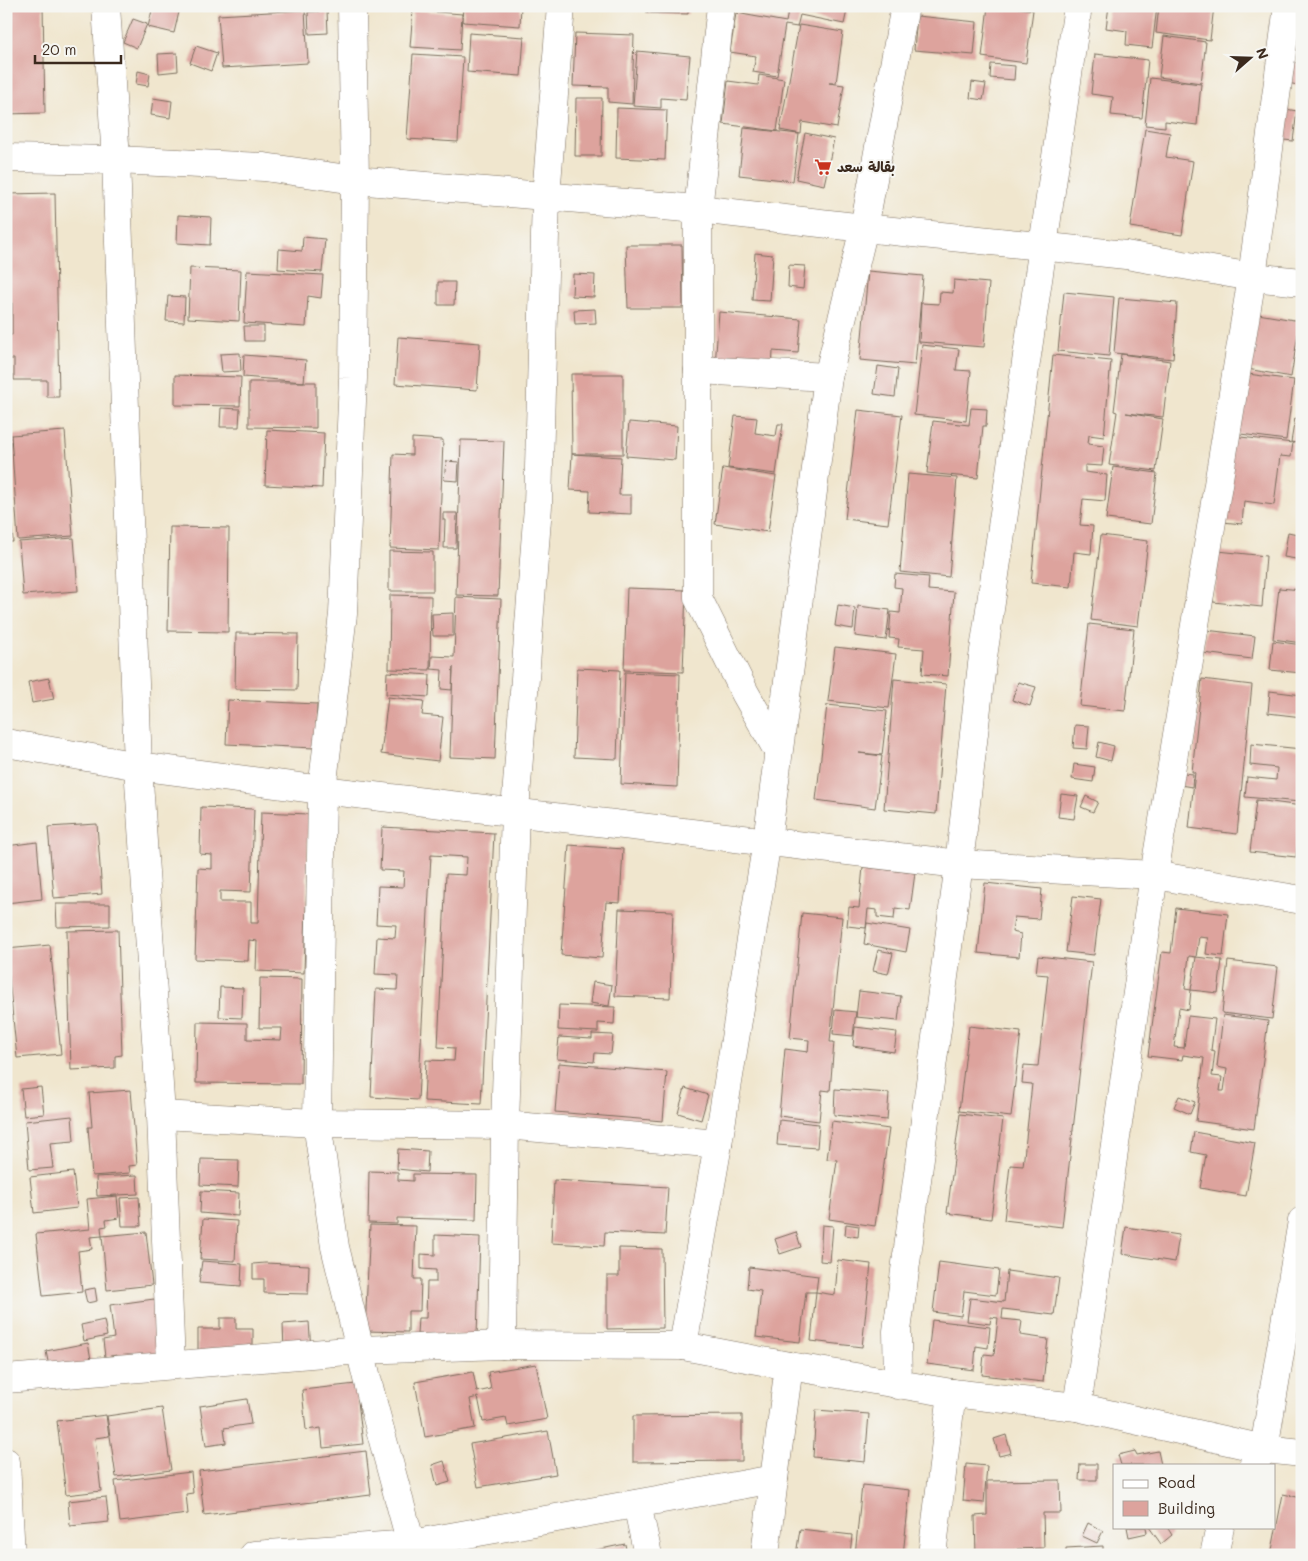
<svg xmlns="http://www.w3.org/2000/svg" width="1308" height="1561" viewBox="0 0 1308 1561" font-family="Mali,'Playpen Sans Arabic',sans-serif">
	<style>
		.building { fill: #dda39d }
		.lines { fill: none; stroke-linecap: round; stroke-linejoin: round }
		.street-casing { stroke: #7a6c5c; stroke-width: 29 }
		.street { stroke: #fff; stroke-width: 28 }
		.labels { text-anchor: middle; stroke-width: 4; stroke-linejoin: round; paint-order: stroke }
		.poi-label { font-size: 14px; font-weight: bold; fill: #3b2a1e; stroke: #f6f6f2; text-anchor: start }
	</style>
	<rect width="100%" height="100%" fill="#f6f6f2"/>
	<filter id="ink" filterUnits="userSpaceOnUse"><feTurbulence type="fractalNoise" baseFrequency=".02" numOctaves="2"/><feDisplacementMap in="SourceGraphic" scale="10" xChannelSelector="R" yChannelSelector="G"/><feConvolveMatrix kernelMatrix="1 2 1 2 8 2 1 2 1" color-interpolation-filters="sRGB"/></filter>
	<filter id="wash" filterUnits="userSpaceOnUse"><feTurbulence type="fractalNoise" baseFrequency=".0096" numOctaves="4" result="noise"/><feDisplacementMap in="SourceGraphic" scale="20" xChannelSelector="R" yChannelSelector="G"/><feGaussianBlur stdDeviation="1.12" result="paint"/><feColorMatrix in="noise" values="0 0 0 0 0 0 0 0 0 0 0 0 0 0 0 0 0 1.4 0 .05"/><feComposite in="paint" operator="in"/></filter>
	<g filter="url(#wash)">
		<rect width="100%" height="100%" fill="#f0e6ce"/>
		<g id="blocks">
			<g class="building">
				<path d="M6 6H43L45 113 6 114Z"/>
				<path d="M153 6 179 12 174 33 148 27Z"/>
				<path d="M464 6H521L520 26 463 22Z"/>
				<path d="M647 6H688V14L647 13Z"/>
				<path d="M757 6H784L783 12 756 10Z"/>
				<path d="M789 6H848L844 24 800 15 797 27 785 25 777 76 753 72 756 56 730 52 736 13 786 22Z"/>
				<path d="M988 6H1006L1033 10 1026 63 982 57Z"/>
				<path d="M1109 6H1157L1152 48 1126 45 1127 31 1106 28Z"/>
				<path d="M1159 6H1214L1210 40 1156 33Z"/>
				<path d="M305 10 308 63 222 68 218 15Z"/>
				<path d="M413 10 462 14 460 50 410 47Z"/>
				<path d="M327 11 328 33 309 34 308 12Z"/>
				<path d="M917 16 977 22 974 55 914 50Z"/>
				<path d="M133 19 147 24 137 48 123 42Z"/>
				<path d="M1300 23H1302V43L1293 40Z"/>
				<path d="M799 25 843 32 836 83H829L844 85 837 128 802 122 801 134 780 130Z"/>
				<path d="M469 33 524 37 521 76 467 72Z"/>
				<path d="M575 33 634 35 632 104 608 102V87L573 86Z"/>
				<path d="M1164 36 1206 42 1201 83 1159 77Z"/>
				<path d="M196 46 217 53 211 71 190 63Z"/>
				<path d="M637 51 690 56 686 100 661 98V108L633 106Z"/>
				<path d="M177 53 178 71 159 73 158 54Z"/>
				<path d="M413 54 463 57 458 142 407 139Z"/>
				<path d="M1095 54 1148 60 1142 118 1111 115 1113 97 1091 94Z"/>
				<path d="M1292 62 1302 64V86L1288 83Z"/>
				<path d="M991 64 1015 66 1014 80 990 78Z"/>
				<path d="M138 71 150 74 148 86 136 84Z"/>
				<path d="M759 75 784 79 777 131 723 124 728 81 758 85Z"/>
				<path d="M1150 78 1201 84 1197 125 1165 121V127L1145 125Z"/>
				<path d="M972 82 986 84 983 100 970 98Z"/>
				<path d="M153 98 172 101 170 118 151 115Z"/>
				<path d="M576 98H602L601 156H575Z"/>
				<path d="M617 108 667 110 665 160 616 158Z"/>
				<path d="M1280 108 1297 111 1293 141 1275 139Z"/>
				<path d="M744 128 799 134 793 181 739 175Z"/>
				<path d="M1145 129 1170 133 1166 157 1193 161 1182 235 1130 227Z"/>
				<path d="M805 133 834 139 824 185 796 179Z"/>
				<path d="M55 193 59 397H47V380H14V359H6V335H12V303H6V280H9V258H6V209H8V194Z"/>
				<path d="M178 215 211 217 210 245 177 243Z"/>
				<path d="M303 237 325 239 322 272 278 269 279 249 302 251Z"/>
				<path d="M626 245H682L683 308H628Z"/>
				<path d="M755 253 773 255 770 301 752 300Z"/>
				<path d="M789 265 805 266 803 289 788 287Z"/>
				<path d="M190 268 241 270 239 321 188 318Z"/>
				<path d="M247 271 323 275 321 298 308 296 306 327 244 323Z"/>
				<path d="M868 271 923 276 915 365 860 360Z"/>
				<path d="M573 274 595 275 594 297 572 296Z"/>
				<path d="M954 280 989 283 984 347 919 342 921 303 939 304 940 292 953 293Z"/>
				<path d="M438 282H455L454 305H438Z"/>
				<path d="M1064 292 1114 297 1109 356 1058 351Z"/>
				<path d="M168 296 185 297 184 322 166 321Z"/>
				<path d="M1119 298 1177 303 1173 359 1114 353Z"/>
				<path d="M595 309 596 323 575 324 574 310Z"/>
				<path d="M719 312 801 319 798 353 773 351 772 371 715 366Z"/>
				<path d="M1252 313 1300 321 1291 377 1242 368Z"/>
				<path d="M244 326H264V341H245Z"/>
				<path d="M398 337 480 343 477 390 395 384Z"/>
				<path d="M922 345 959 349 956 370 971 371 966 421 914 415Z"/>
				<path d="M240 353 241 371 222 372 220 354Z"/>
				<path d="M1121 354 1170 361 1163 417 1126 413 1163 419 1156 471 1109 465 1117 412 1114 411Z"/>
				<path d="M244 355 306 360 304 382 243 377Z"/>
				<path d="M1053 355 1111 361 1104 437 1089 435 1088 444 1104 446 1102 466 1085 465V472L1107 475 1105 501 1083 499 1080 525 1093 526 1091 554 1074 552 1071 587 1031 583Z"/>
				<path d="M878 366 898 369 895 397 874 394Z"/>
				<path d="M1240 373 1294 380 1286 440 1233 433Z"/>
				<path d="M571 374H623V454H572Z"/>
				<path d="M175 375 241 377 240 406 175 405Z"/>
				<path d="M249 382H316V428L249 427Z"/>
				<path d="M221 408 240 409 239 427H220Z"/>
				<path d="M971 408 987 409 986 426H983L978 478 927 473 933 421 969 425Z"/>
				<path d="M858 410 902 415 888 524 845 519Z"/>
				<path d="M735 416 757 418 755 433 776 436 778 424H783L776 474 728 468Z"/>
				<path d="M1295 418 1302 420V444L1291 442Z"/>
				<path d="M629 422 677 426 675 460 626 456Z"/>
				<path d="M267 430 324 433 322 488 265 485Z"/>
				<path d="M65 431 73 536 18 540 11 435Z"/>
				<path d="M1232 436 1293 443 1291 457 1280 456 1274 505 1244 501 1242 524 1223 522Z"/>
				<path d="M412 438 443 440 439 550 390 548 393 454 412 455Z"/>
				<path d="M461 440 504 441 498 596 456 595Z"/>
				<path d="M572 454 621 457 619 495H631V514L589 512 590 491 570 490Z"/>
				<path d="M446 461 459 462 458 481 444 480Z"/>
				<path d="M1113 467 1157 473 1151 524 1106 519Z"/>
				<path d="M723 468 776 476 768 532 715 524Z"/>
				<path d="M908 474 957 478 949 577 900 572Z"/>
				<path d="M6 478H8L13 542H6Z"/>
				<path d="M443 513H457L456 548H444L445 520H443Z"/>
				<path d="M170 527 229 528 228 632 168 631Z"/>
				<path d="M1288 532 1302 535V560L1284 557Z"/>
				<path d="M1101 535 1148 541 1138 626 1091 620Z"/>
				<path d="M74 538 78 591 23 595 19 542Z"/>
				<path d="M389 551 433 552V591H389Z"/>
				<path d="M1218 551 1266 556 1262 607 1213 602Z"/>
				<path d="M895 574 929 577 928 590 954 592 948 676 922 674 924 649 898 647 899 639 889 638 891 612 900 613 902 588 894 587Z"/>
				<path d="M627 588 686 590 683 672 624 670Z"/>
				<path d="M1279 588 1302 590V643L1273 639Z"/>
				<path d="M390 595 431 596 430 670 389 669Z"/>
				<path d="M456 597 501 599 495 759 450 757 453 667 452 690 441 689 442 670 431 669 432 656 454 657Z"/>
				<path d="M838 605 855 608 853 629 835 626Z"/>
				<path d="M858 606 890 610 886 640 855 636Z"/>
				<path d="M453 613V636H433L432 614Z"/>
				<path d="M1089 624 1134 629 1125 711 1080 706Z"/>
				<path d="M1206 630 1255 636 1252 659 1203 653Z"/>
				<path d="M236 633 298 634 297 690 235 689Z"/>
				<path d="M1273 641 1302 645V673L1270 670Z"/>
				<path d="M835 647 896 654 889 708 828 701Z"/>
				<path d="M577 668 620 670 617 759 574 757Z"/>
				<path d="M387 672 430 675 429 697 386 694Z"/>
				<path d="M625 672 680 674 677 787 621 784Z"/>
				<path d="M49 678 54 699 32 703 28 682Z"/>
				<path d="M894 679 946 684 936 814 884 809Z"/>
				<path d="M1202 679 1252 685 1237 834 1189 828 1195 772H1192Z"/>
				<path d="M1018 682 1036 687 1030 706 1012 700Z"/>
				<path d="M1270 691 1302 695V717L1268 713Z"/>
				<path d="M388 697 424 701 422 715 443 717 438 761 381 754Z"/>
				<path d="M228 700 317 704 315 748 226 744Z"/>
				<path d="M827 705 887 711 882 755 859 753 882 756 875 808 816 800Z"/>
				<path d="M1075 725 1089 726 1087 749 1073 748Z"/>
				<path d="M1099 742 1114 746 1111 761 1096 757Z"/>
				<path d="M1251 744 1302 749 1300 802 1245 797 1247 777 1276 780 1277 768 1250 765Z"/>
				<path d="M1074 764 1095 767 1093 782 1072 779Z"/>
				<path d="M1175 772 1193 774 1192 787 1174 784Z"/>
				<path d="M1061 794 1078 796 1074 819 1058 817Z"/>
				<path d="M1086 796 1098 802 1093 812 1081 807Z"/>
				<path d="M1256 800 1302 806 1296 857 1250 852Z"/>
				<path d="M201 807 254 809 251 892 220 891V902H251V923H258L261 812 309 814 304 973 256 971 257 941 249 940 248 961 195 959 198 868 212 869V855L200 854Z"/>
				<path d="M97 824 102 894 54 898 48 827Z"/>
				<path d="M382 827 494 833 481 1104 424 1101 426 1060 454 1061 455 1048 438 1047 446 874 466 875 467 857 431 855 418 1100 371 1097 376 989 397 990 398 975 375 974 377 937 395 938 396 925 376 924 378 886 403 887 404 871 380 870Z"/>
				<path d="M37 842 42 899 6 903V846Z"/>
				<path d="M569 845 623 849 620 903 606 902 602 958 561 955Z"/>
				<path d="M863 867 915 873 910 910 895 908 894 919 877 917V910L868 909 866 928 847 926 849 907 859 908Z"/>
				<path d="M985 883 1042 889 1039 919 1014 917 1012 932 1021 934 1019 957 978 953Z"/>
				<path d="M1073 896 1101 899 1094 955 1066 952Z"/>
				<path d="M56 904H110V926L57 927Z"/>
				<path d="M1176 908 1228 914 1223 956 1206 954 1208 938 1199 937 1196 957 1189 956 1185 989 1191 990 1189 1010 1179 1008 1174 1047 1184 1048 1188 1016 1215 1019 1211 1050 1215 1051 1212 1076 1222 1077 1220 1091H1224L1227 1069 1217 1067 1223 1015 1268 1021 1254 1129 1196 1121 1204 1058 1183 1055 1182 1060 1148 1056 1162 952 1171 953Z"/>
				<path d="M619 909 673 911 670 998 615 996Z"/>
				<path d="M802 913 842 917 830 1042H834L830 1091 822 1090 819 1121 779 1116 785 1049 808 1052 809 1040 790 1038Z"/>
				<path d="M867 923 910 930 906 952 864 944Z"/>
				<path d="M118 930 122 1055 115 1056V1068L71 1070 67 931Z"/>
				<path d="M50 945 61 1054 17 1058 6 949Z"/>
				<path d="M878 950 893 953 888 974 873 971Z"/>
				<path d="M1038 956 1092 962 1062 1227 1004 1220 1010 1165 1023 1166 1032 1084 1022 1083 1024 1065 1038 1066 1048 975 1036 974Z"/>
				<path d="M1196 957 1222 960 1218 993 1191 990Z"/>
				<path d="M1228 961 1278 967 1272 1019 1222 1013Z"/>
				<path d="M260 978 302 979 301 1084 196 1083 197 1022 247 1023V1039L281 1040 282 1028H259Z"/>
				<path d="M593 982 612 985 609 1006 590 1003Z"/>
				<path d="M220 987 243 988 242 1018 219 1017Z"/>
				<path d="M859 991 901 996 898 1021 856 1017Z"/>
				<path d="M559 1005 615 1007 614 1024 598 1023V1032L558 1030Z"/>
				<path d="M835 1010 856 1012 853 1036 833 1034Z"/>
				<path d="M969 1026 1021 1032 1011 1117 959 1111Z"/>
				<path d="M855 1027 897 1032 894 1052 853 1046Z"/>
				<path d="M592 1034 613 1035 611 1054 595 1053 594 1062 557 1059 559 1037 592 1039Z"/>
				<path d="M559 1063 667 1072 663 1121 555 1112Z"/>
				<path d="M41 1087 44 1114 24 1116 21 1089Z"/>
				<path d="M685 1088 708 1095 701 1120 678 1113Z"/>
				<path d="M835 1089 889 1093 887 1120 834 1115Z"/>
				<path d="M131 1090 137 1165 129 1166 130 1173 92 1176 88 1127H92L89 1093Z"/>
				<path d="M1179 1096 1195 1102 1190 1114 1174 1107Z"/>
				<path d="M960 1114 1003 1119 991 1219 947 1213Z"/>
				<path d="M72 1116 74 1141 50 1143 53 1168 29 1170 25 1121Z"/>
				<path d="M779 1120 819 1124 817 1148 777 1145Z"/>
				<path d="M832 1121 889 1129 875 1226 829 1219 837 1160 827 1159Z"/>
				<path d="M1194 1132 1255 1143 1246 1196 1200 1188 1206 1155 1191 1152Z"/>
				<path d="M398 1149 428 1151 427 1172 397 1169Z"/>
				<path d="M201 1159 239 1160 238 1187 200 1185Z"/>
				<path d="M369 1171 398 1172V1180L413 1181V1174L477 1175 476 1220 397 1218V1224L368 1223Z"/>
				<path d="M73 1172 77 1208 34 1213 30 1177Z"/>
				<path d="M137 1175 138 1194 97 1196 96 1177Z"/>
				<path d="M554 1180 668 1187 665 1235 605 1232 604 1246 551 1243Z"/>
				<path d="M201 1191 239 1193 238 1216 200 1213Z"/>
				<path d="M117 1196 119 1218 106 1220 107 1226 101 1227 102 1236 90 1237 92 1249 78 1251 82 1292 43 1296 36 1234 90 1229 87 1199Z"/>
				<path d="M139 1197 141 1226H122L120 1198Z"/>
				<path d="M203 1219 237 1221 235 1261 200 1259Z"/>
				<path d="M846 1224 859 1226 858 1237 845 1235Z"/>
				<path d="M370 1225 416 1226 414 1279H421L420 1311H408V1332L365 1331Z"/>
				<path d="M822 1225 833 1226 830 1262 820 1261Z"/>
				<path d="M1126 1227 1179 1235 1175 1262 1122 1254Z"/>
				<path d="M146 1232 152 1285 107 1290 102 1236Z"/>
				<path d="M796 1232 801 1247 780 1254 775 1239Z"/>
				<path d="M435 1235 480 1237 477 1336 417 1334 418 1318H426L427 1282H436V1270L421 1269V1254L435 1255Z"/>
				<path d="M619 1248 662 1249 663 1328 607 1329V1276H619Z"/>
				<path d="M838 1260 871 1264 862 1347 811 1341 816 1292 835 1295Z"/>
				<path d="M202 1261 242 1264 241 1286 199 1283Z"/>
				<path d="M939 1262 999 1270 996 1295 964 1291 961 1316 933 1312Z"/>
				<path d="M265 1263 309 1265 308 1294 264 1293V1279H253V1264Z"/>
				<path d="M749 1267 818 1276 816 1292H806L800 1342 756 1337 761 1291 747 1289Z"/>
				<path d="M1007 1271 1059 1278 1054 1315 1003 1309 1002 1319 1022 1321 1020 1335 1048 1339 1043 1382 982 1375 984 1354 994 1355 998 1318 991 1317 990 1324 967 1321 970 1298 1004 1302Z"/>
				<path d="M95 1288 97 1301 87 1303 84 1290Z"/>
				<path d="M154 1299 163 1358 118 1364 117 1355 105 1357 103 1340 114 1338 110 1305Z"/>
				<path d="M220 1318H236V1329H253V1354H198V1329H220Z"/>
				<path d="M104 1320 107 1336 84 1341 81 1325Z"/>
				<path d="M932 1320 990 1327 988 1348 976 1346 974 1370 927 1364Z"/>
				<path d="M309 1322 311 1350 284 1351 283 1324Z"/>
				<path d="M88 1343 92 1365 50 1372 46 1351Z"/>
				<path d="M536 1364 547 1419 508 1426 506 1418 483 1422 478 1397 470 1399 475 1428 425 1437 415 1382 473 1372 477 1392 491 1389 488 1372Z"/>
				<path d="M356 1384 363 1444 323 1448 321 1428 306 1430 302 1390Z"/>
				<path d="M247 1399 251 1424 224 1428 226 1443 206 1446 200 1406Z"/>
				<path d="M162 1408 171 1470 116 1477 107 1416Z"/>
				<path d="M816 1410 869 1414 865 1462 813 1457Z"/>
				<path d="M106 1415 109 1436 95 1438 101 1491 66 1495 57 1421Z"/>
				<path d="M742 1415V1461L633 1462V1416Z"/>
				<path d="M548 1431 556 1474 478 1487 470 1444Z"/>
				<path d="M1006 1435 1011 1453 999 1456 994 1439Z"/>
				<path d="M366 1451 371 1495 204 1515 199 1471Z"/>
				<path d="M1135 1451 1137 1455 1158 1451 1161 1465H1121L1118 1455Z"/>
				<path d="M444 1461 450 1482 437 1486 432 1465Z"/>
				<path d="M966 1464 987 1466 984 1503 963 1501Z"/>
				<path d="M1080 1464H1097V1480H1079Z"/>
				<path d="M191 1472 193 1493 186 1494 188 1514 120 1522 115 1481Z"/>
				<path d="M1060 1480 1061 1513H1043L1044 1548 1017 1549 1018 1555H976L975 1516 987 1515V1481Z"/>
				<path d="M862 1485 910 1490 903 1555H855Z"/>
				<path d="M1283 1494 1302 1498V1555H1271Z"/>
				<path d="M106 1497 109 1522 70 1526 68 1501Z"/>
				<path d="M1088 1523 1103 1531 1097 1543 1082 1536Z"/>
				<path d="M1127 1527H1146L1147 1533 1129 1537Z"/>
				<path d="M1149 1527H1167L1172 1535 1161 1544Z"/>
				<path d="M800 1529 852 1535 850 1555H796Z"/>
				<path d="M625 1544 627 1555H577V1554Z"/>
				<path d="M1103 1546V1555H1066V1548Z"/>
			</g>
		</g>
	</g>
	<g filter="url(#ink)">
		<use href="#blocks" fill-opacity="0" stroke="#7a6c5c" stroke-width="1"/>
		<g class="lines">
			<g class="street-casing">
				<g id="street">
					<path d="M106 6 116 160 138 766 161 1115 171 1365"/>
					<path d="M352 6 355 180 353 378 343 614 322 790 317 1123 335 1247 374 1407 414 1555"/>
					<path d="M721 6 698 209V598L745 693 778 751"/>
					<path d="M6 158 116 160 264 167 355 180 698 209 864 228 1126 255 1252 277 1302 282"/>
					<path d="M698 370 828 377"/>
					<path d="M6 743 138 766 322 790 959 864 1154 875 1302 900"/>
					<path d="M161 1115 317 1123 505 1125 718 1144"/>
					<path d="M502 1345 505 1125 515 811 538 506 546 196 561 6"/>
					<path d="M683 1346 718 1144 767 841 828 377 864 228 905 6"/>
					<path d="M6 1379 360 1350 502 1345 683 1346 789 1366 952 1393 1077 1407 1264 1449 1302 1453"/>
					<path d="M898 1385 897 1331 959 864 982 664 1078 6"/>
					<path d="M1077 1407 1154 875 1252 277 1288 6"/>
					<path d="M6 1462 11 1555"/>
					<path d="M1254 1463 1264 1449 1302 1221"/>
					<path d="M637 1504 648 1555"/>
					<path d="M254 1555 411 1544 774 1479 789 1366"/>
					<path d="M765 1555 774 1479"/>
					<path d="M932 1555 952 1393"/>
					<path d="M1214 1555 1220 1527"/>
				</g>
			</g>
			<use href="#street" class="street"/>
		</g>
	</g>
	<defs>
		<g id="supermarket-bare" transform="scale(1.35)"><path d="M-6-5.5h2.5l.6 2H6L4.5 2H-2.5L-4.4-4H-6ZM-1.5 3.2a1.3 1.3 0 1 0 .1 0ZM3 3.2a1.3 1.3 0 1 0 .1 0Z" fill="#c8321e" stroke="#f6f6f2" stroke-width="2.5" paint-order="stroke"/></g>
	</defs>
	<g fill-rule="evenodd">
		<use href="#supermarket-bare" x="823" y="167"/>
	</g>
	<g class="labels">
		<g class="poi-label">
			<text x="837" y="172">بقالة سعد</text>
		</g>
	</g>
	<rect width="1308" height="1561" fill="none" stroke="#f6f6f2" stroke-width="25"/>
	<rect x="1113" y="1464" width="162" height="65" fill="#f6f6f2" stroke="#aba49d"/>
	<rect x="1123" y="1480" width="25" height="8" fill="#ffffff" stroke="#aba49d"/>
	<text x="1158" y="1488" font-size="15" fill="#3b2a1e">Road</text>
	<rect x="1123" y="1501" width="25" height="15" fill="#dda39d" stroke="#aba49d"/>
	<text x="1158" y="1514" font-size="15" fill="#3b2a1e">Building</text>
	<g transform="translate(1250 58) rotate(70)" stroke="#f6f6f2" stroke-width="4" paint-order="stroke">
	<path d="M0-4L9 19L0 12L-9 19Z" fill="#3b2a1e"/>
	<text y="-8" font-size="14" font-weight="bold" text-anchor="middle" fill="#3b2a1e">N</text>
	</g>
	<path d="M35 55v8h86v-8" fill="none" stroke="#3b2a1e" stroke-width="2.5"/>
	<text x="42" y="55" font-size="15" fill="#3b2a1e" stroke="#f6f6f2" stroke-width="4" paint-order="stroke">20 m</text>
</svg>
